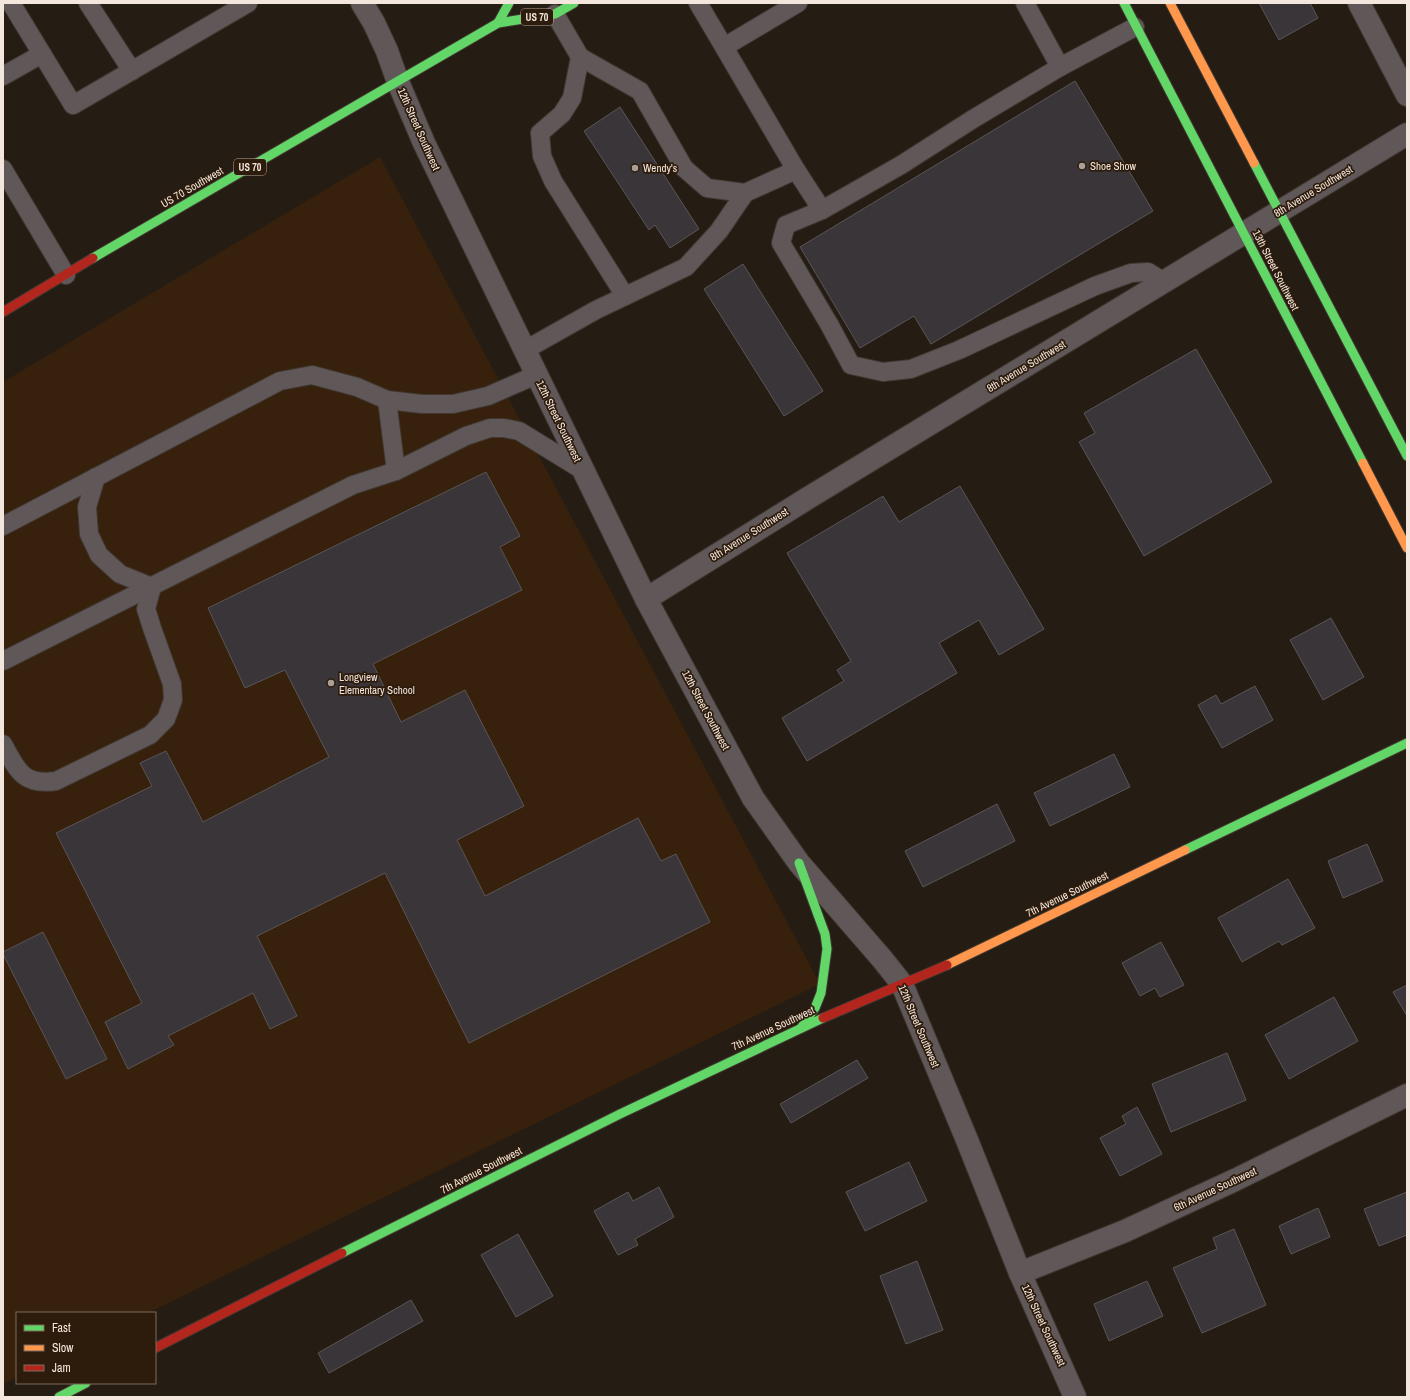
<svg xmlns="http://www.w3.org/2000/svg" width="1410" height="1400" viewBox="0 0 1410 1400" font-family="'Archivo Narrow',sans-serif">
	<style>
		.built { fill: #37210d }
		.building { fill: #393538; stroke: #5a5657 }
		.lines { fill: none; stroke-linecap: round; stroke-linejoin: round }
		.lane-casing { stroke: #403831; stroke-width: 20 }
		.street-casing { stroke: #403831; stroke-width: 24 }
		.fast-casing { stroke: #403831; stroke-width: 11 }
		.slow-casing { stroke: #403831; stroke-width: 11 }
		.jam-casing { stroke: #403831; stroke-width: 11 }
		.lane { stroke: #605858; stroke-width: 18 }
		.street { stroke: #605858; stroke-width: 22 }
		.fast { stroke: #63d668; stroke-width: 9 }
		.slow { stroke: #ff974d; stroke-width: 9 }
		.jam { stroke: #b3261e; stroke-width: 9 }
		.poi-dot { fill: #ab9f96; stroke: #2d1b0b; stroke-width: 1.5 }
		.labels { text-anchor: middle; stroke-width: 3.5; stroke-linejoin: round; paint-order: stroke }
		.shield { fill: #2d1b0b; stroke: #b8a99d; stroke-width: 1 }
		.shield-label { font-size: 10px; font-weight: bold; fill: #f3e6dc }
		.street-label { font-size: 11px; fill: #f3e6dc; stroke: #2d1b0b }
		.poi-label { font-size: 11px; fill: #f3e6dc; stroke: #2d1b0b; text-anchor: start }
	</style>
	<rect width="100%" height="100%" fill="#251c13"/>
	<path class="built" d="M380 157 820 984 148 1313H17V1377L3 1384V382Z"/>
	<g class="building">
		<path d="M1259 3H1310L1318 18 1279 40Z"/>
		<path d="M1075 81 1153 211 931 344 914 316 860 348 800 247Z"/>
		<path d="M620 107 699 229 670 248 655 225 649 230 584 131Z"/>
		<path d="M743 264 823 391 784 416 704 289Z"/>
		<path d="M1196 349 1272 482 1144 556 1079 442 1095 433 1084 413Z"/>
		<path d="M486 472 520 536 500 547 522 590 373 664 401 722 465 690 524 806 457 840 485 896 638 818 661 861 676 854 710 922 469 1043 385 873 257 936 297 1016 270 1029 253 993 168 1036 174 1045 128 1069 105 1022 142 1003 56 833 152 786 140 763 166 751 203 822 329 757 285 670 245 688 208 608Z"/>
		<path d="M960 486 1044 629 999 655 979 620 939 643 957 673 807 761 782 718 844 681 837 670 851 661 787 553 883 496 899 522Z"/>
		<path d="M1331 618 1364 677 1323 700 1290 640Z"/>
		<path d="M1255 686 1273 720 1222 748 1198 705 1216 695 1221 704Z"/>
		<path d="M1114 754 1130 787 1050 826 1034 793Z"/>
		<path d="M997 804 1015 841 923 887 905 851Z"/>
		<path d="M1367 844 1383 881 1343 898 1328 861Z"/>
		<path d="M1288 879 1315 928 1282 945 1279 941 1242 962 1218 918Z"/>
		<path d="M43 932 107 1059 66 1079 3 954V952Z"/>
		<path d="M1161 942 1184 985 1160 997 1155 988 1140 996 1122 963Z"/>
		<path d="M1407 985V1016L1393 992Z"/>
		<path d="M1334 997 1358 1041 1289 1079 1265 1035Z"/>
		<path d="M1227 1053 1246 1100 1171 1132 1152 1084Z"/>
		<path d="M857 1060 868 1078 791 1123 780 1104Z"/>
		<path d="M1137 1107 1162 1154 1120 1176 1100 1138 1126 1124 1122 1116Z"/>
		<path d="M909 1162 927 1201 865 1231 846 1192Z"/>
		<path d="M659 1187 674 1217 635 1239 638 1245 618 1255 594 1211 628 1192 633 1201Z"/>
		<path d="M1407 1192V1235L1379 1246 1364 1209Z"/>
		<path d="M1318 1208 1330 1237 1291 1254 1279 1226Z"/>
		<path d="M1234 1229 1266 1305 1202 1333 1173 1268 1217 1249 1213 1238Z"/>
		<path d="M518 1234 553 1296 516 1317 481 1255Z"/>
		<path d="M917 1261 943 1330 906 1344 880 1276Z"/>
		<path d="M1147 1281 1163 1316 1109 1341 1094 1304Z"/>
		<path d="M411 1300 423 1321 329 1373 318 1353Z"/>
	</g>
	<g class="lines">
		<g class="lane-casing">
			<g id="lane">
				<path d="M11 3 73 105 248 3"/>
				<path d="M88 3 132 71"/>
				<path d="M698 3 724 47 798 3"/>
				<path d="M555 14 580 57 640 91 684 168 707 188 745 193 796 170"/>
				<path d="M724 47 796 170 822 210 901 165 973 119 1060 67 1025 3"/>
				<path d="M580 57 572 98 562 114 540 133 542 156 553 181 625 296"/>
				<path d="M1060 67 1135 27"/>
				<path d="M3 76 42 54"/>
				<path d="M3 169 66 275"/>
				<path d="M822 210 786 225 781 243 829 324 851 365 883 372 911 369 959 350 1095 286 1131 273 1148 272 1164 282"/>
				<path d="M525 350 596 310 686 267 719 231 745 193"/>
				<path d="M387 400 396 471"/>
				<path d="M96 477 87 507 89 534 99 555 120 574 152 587"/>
				<path d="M3 526 280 381 312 375 357 387 387 400 422 404H453L488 396 536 375"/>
				<path d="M3 661 353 485 396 471 466 436 490 428H504L519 431 584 471"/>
				<path d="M3 744C17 770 23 786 56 781L150 735 166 719 173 700 172 684 152 628 146 609 152 587"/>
			</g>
		</g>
		<g class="street-casing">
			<g id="street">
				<path d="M362 3 374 23 387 51 398 82 424 143 646 599 753 798 799 863 883 960 902 984 967 1140 1020 1273 1075 1397"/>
				<path d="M1359 3 1407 95"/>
				<path d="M646 599 808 498 1407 134"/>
				<path d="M1020 1273 1125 1231 1235 1180 1407 1095"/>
			</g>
		</g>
		<g class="fast-casing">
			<g id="fast">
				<path d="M1124 3 1363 463"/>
				<path d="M498 23 509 3"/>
				<path d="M1254 163 1407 456"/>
				<path d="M93 258 498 23 555 14 574 3"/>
				<path d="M1185 850 1407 743"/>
				<path d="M799 863 825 934 827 949 821 993 815 1008 801 1028"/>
				<path d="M342 1253 620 1114 823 1018"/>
				<path d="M59 1397 86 1383"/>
			</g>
		</g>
		<g class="slow-casing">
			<g id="slow">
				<path d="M1170 3 1254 163"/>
				<path d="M1363 463 1407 548"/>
				<path d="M947 965 1185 850"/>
			</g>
		</g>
		<g class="jam-casing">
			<g id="jam">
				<path d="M3 312 93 258"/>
				<path d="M823 1018 947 965"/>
				<path d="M155 1348 342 1253"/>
			</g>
		</g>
		<use href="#lane" class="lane"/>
		<use href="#street" class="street"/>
		<use href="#fast" class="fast"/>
		<use href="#slow" class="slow"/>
		<use href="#jam" class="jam"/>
	</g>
	<g class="poi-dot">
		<circle cx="1082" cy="166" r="4"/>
		<circle cx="635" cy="168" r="4"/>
		<circle cx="331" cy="683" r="4"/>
	</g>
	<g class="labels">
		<g class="shield">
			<rect x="521" y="9" width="32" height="16" rx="3"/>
			<rect x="234" y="159" width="32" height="16" rx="3"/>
		</g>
		<g class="shield-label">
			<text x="537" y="21">US 70</text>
			<text x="250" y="171">US 70</text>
		</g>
		<g class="street-label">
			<text transform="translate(419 129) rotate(66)" y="4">12th Street Southwest</text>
			<text transform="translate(192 187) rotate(-30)" y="4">US 70 Southwest</text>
			<text transform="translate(1313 191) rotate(-31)" y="4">8th Avenue Southwest</text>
			<text transform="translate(1276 270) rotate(63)" y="4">13th Street Southwest</text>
			<text transform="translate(1026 366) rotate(-31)" y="4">8th Avenue Southwest</text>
			<text transform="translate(559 421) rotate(64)" y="4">12th Street Southwest</text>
			<text transform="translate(749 534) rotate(-32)" y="4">8th Avenue Southwest</text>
			<text transform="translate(706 710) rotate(62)" y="4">12th Street Southwest</text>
			<text transform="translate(1067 894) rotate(-26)" y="4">7th Avenue Southwest</text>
			<text transform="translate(919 1026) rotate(67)" y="4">12th Street Southwest</text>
			<text transform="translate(773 1028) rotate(-25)" y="4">7th Avenue Southwest</text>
			<text transform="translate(481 1170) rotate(-27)" y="4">7th Avenue Southwest</text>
			<text transform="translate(1215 1189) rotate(-25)" y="4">6th Avenue Southwest</text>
			<text transform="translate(1044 1325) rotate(65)" y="4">12th Street Southwest</text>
		</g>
		<g class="poi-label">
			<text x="1090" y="170">Shoe Show</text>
			<text x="643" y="172">Wendy's</text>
			<text x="339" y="681">Longview<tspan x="339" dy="13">Elementary School</tspan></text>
		</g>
	</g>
	<rect width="1410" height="1400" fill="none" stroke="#f3e6dc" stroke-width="8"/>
	<rect x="16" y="1312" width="140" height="72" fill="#2d1b0b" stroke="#7c6c5f"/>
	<rect x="24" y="1325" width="20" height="6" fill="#63d668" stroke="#7c6c5f"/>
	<text x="52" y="1332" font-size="12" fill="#f3e6dc">Fast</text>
	<rect x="24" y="1345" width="20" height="6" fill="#ff974d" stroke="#7c6c5f"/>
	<text x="52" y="1352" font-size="12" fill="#f3e6dc">Slow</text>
	<rect x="24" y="1365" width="20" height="6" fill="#b3261e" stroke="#7c6c5f"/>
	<text x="52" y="1372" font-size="12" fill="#f3e6dc">Jam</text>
</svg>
